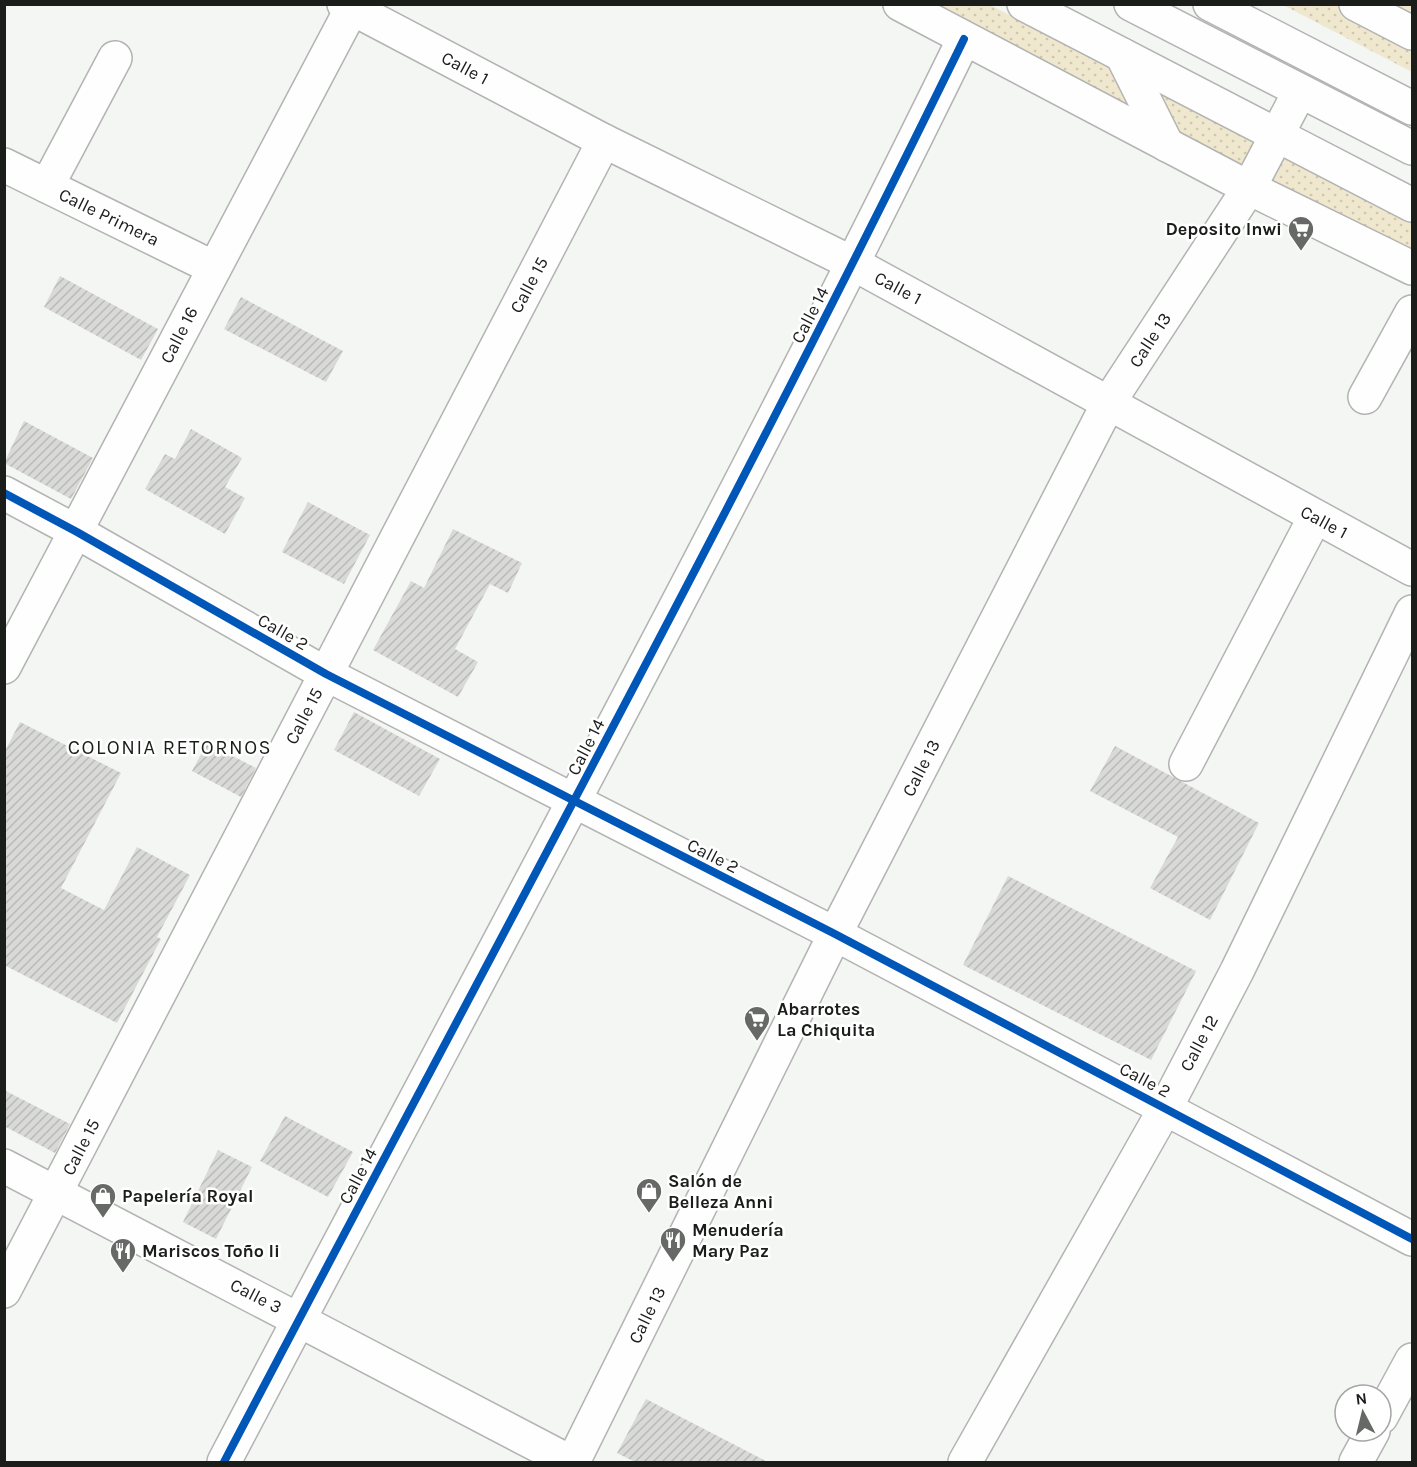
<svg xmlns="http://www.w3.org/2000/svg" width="1417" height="1467" viewBox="0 0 1417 1467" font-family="Karla,sans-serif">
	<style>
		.park { fill: url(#park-dots) }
		.building { fill: url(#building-hatch) }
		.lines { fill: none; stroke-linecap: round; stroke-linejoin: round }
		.minor-casing { stroke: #b2b3b2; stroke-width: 36 }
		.major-casing { stroke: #b2b3b2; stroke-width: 36 }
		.minor { stroke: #fdfefd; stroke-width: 33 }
		.major { stroke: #fdfefd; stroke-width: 33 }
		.cycleway-casing { stroke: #fff; stroke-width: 11 }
		.cycleway { stroke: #0057b8; stroke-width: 8 }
		.labels { text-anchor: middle; stroke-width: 5; stroke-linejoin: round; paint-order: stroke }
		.street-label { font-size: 18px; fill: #1b1d1b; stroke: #fff }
		.poi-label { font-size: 18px; font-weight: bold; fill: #1b1d1b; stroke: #fff; text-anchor: start }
		.neighbourhood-label { font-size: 20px; letter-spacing: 1.5px; fill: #1b1d1b; stroke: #fff }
	</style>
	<defs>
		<pattern id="park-dots" width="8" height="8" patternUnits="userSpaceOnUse" patternTransform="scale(1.5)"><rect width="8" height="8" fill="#f0e8ce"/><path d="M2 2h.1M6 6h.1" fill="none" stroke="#cdc7b0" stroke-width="1.8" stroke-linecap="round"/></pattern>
		<pattern id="building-hatch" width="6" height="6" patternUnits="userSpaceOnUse" patternTransform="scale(1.5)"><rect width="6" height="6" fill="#d9dad8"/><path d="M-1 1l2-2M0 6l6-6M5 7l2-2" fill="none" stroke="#babbb9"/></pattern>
	</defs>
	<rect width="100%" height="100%" fill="#f3f6f3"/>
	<g class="park">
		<path d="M916 5H990L1119 71 1143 123Z"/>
		<path d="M1283 5H1412V72Z"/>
		<path d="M1149 86 1261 145 1245 176 1175 139Z"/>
		<path d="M1278 156 1412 221V261L1262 183Z"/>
	</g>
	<g class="building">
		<path d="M60 276 158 329 141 360 44 307Z"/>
		<path d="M241 297 343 351 326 382 224 329Z"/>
		<path d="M24 421 93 458 71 499 4 463Z"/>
		<path d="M191 429 242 458 225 487 245 498 225 534 145 489 165 454 175 459Z"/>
		<path d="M308 502 370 535 344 584 282 552Z"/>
		<path d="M453 529 522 563 508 593 490 584 455 649 478 662 458 697 373 650 411 581 424 588Z"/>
		<path d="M354 712 440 759 419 796 334 750Z"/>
		<path d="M20 722 121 773 61 888 104 910 137 847 190 875 157 937 161 939 117 1023 4 965V753Z"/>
		<path d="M207 743 256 768 241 797 192 771Z"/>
		<path d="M1115 746 1259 823 1210 920 1150 888 1178 837 1090 791Z"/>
		<path d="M1008 876 1196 971 1151 1060 963 965Z"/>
		<path d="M4 1090 70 1124 55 1153 4 1126Z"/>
		<path d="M285 1116 353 1152 328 1197 260 1161Z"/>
		<path d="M218 1150 252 1167 216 1239 183 1222Z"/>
		<path d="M646 1399 768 1462H635L617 1453Z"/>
	</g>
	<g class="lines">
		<g class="minor-casing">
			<g id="minor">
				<path d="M344 4 604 141 854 264 1412 569"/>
				<path d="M900 4 1249 188 1412 268"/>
				<path d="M1210 4 1412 108"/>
				<path d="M1356 4 1412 33"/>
				<path d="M4 165 214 268"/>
				<path d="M47 186 115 58"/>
				<path d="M1365 397 1412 312"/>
				<path d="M4 493 77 532 326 674 835 934 1412 1239"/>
				<path d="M4 667 354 4"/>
				<path d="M1186 764 1315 517"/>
				<path d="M4 1166 570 1462"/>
				<path d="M4 1291 604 141"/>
				<path d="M1381 1417 1412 1360"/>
				<path d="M224 1462C472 989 729 520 964 39"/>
				<path d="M573 1462 835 934 1109 402 1249 188 1300 91"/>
				<path d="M965 1462 1166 1107 1237 971 1412 612"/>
				<path d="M1356 1462 1373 1431"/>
			</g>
		</g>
		<g class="major-casing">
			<g id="major">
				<path d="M1024 4 1412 205"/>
				<path d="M1131 4 1412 148"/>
				<path d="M1122 55 1167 145"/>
			</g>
		</g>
		<use href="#minor" class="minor"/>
		<use href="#major" class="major"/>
		<g class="cycleway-casing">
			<g id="cycleway">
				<path d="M4 493 77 532 326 674 835 934 1412 1239"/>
				<path d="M224 1462C472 989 729 520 964 39"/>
			</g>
		</g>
		<use href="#cycleway" class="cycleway"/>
	</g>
	<defs>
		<g id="supermarket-pin" transform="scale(1.35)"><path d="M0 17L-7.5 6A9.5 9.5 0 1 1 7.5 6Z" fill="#676967" stroke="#fff"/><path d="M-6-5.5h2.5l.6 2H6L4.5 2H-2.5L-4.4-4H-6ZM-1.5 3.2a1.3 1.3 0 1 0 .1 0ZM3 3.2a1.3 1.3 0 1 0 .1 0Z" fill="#fff"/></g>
		<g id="shop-pin" transform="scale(1.35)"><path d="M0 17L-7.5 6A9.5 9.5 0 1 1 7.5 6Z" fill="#676967" stroke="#fff"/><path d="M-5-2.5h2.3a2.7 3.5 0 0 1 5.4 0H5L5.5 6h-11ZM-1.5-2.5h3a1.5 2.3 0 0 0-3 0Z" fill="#fff"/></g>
		<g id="restaurant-pin" transform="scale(1.35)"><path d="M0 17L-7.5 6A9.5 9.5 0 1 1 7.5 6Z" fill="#676967" stroke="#fff"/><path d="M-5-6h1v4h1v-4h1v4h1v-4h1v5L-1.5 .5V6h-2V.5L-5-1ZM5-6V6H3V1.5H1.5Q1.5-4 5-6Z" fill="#fff"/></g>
	</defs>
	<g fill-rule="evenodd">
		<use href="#supermarket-pin" x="1301" y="229"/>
		<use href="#supermarket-pin" x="757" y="1019"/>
		<use href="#shop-pin" x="649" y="1191"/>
		<use href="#shop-pin" x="103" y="1196"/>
		<use href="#restaurant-pin" x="673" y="1240"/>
		<use href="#restaurant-pin" x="123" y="1251"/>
	</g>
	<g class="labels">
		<g class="street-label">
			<text transform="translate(465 68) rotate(28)" y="6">Calle 1</text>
			<text transform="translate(109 217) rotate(26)" y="6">Calle Primera</text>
			<text transform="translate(529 285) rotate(-62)" y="6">Calle 15</text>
			<text transform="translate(898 288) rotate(28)" y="6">Calle 1</text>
			<text transform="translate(810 315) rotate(-63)" y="6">Calle 14</text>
			<text transform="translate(179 335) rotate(-63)" y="6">Calle 16</text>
			<text transform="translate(1150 340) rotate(-57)" y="6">Calle 13</text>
			<text transform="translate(1324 522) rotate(28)" y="6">Calle 1</text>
			<text transform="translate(283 632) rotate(30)" y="6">Calle 2</text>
			<text transform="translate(304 716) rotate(-63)" y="6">Calle 15</text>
			<text transform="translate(586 747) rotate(-63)" y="6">Calle 14</text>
			<text transform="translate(921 768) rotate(-63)" y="6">Calle 13</text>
			<text transform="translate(713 856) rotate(27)" y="6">Calle 2</text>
			<text transform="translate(1199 1043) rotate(-62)" y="6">Calle 12</text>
			<text transform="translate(1145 1080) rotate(28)" y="6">Calle 2</text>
			<text transform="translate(81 1147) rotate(-63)" y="6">Calle 15</text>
			<text transform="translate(358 1176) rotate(-62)" y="6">Calle 14</text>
			<text transform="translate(256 1296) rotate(27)" y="6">Calle 3</text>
			<text transform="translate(647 1315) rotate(-64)" y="6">Calle 13</text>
		</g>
		<g class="poi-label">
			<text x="1282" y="235" text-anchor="end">Deposito Inwi</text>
			<text x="777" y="1015">Abarrotes<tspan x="777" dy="21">La Chiquita</tspan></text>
			<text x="668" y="1187">Salón de<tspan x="668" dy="21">Belleza Anni</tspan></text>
			<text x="122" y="1202">Papelería Royal</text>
			<text x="692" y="1236">Menudería<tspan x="692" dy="21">Mary Paz</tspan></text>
			<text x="142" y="1257">Mariscos Toño Ii</text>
		</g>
		<g class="neighbourhood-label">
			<text x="170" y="754">COLONIA RETORNOS</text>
		</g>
	</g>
	<rect width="1417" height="1467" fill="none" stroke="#1b1d1b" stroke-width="12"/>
	<g transform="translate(1363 1413) rotate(353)"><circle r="28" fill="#ffffff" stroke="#a4a5a4" stroke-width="1.5"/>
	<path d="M0-4.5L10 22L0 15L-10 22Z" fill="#676967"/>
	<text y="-9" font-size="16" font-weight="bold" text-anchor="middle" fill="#1b1d1b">N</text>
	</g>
</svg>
